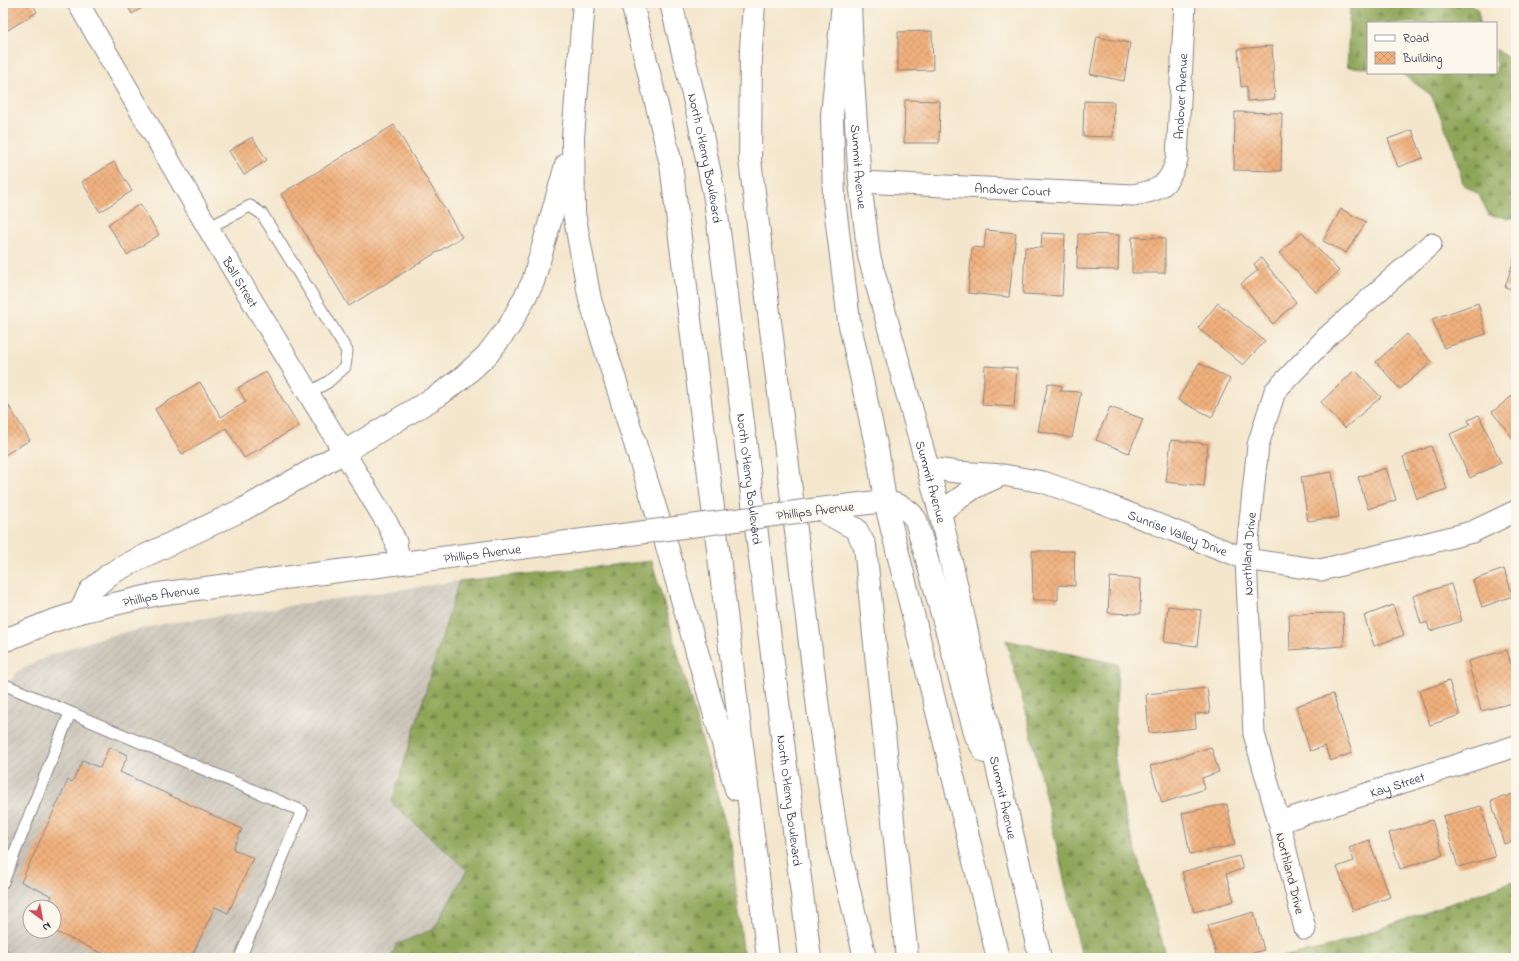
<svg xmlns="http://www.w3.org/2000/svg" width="1519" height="961" viewBox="0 0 1519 961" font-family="'Indie Flower',sans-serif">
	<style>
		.industrial { fill: url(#industrial-furrows); fill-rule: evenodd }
		.forest { fill: url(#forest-firs); stroke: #58644a }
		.building { fill: url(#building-cross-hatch) }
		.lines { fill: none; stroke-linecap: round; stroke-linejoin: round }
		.service-casing { stroke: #8b8484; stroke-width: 13 }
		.minor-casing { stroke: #8b8484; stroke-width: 23 }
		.tertiary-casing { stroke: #8b8484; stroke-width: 24 }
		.secondary-casing { stroke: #8b8484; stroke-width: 24 }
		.primary-casing { stroke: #8b8484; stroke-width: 24 }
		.motorway-casing { stroke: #8b8484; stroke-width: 24 }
		.service { stroke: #fff; stroke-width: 11 }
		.minor { stroke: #fff; stroke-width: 21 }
		.tertiary { stroke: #fff; stroke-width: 22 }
		.secondary { stroke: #fff; stroke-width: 22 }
		.primary { stroke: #fff; stroke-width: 22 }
		.motorway { stroke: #fff; stroke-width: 22 }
		.tertiary-bridge-casing { stroke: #8b8484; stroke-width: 24; stroke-linecap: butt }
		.tertiary-bridge { stroke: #fff; stroke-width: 22 }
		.labels { text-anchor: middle; stroke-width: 4; stroke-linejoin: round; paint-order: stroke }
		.street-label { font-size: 13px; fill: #22223b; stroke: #fbf7ec }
	</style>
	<defs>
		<pattern id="industrial-furrows" width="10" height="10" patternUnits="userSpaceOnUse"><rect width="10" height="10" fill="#c9c3b8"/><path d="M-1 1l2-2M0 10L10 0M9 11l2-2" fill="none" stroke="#aca79f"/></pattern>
		<pattern id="forest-firs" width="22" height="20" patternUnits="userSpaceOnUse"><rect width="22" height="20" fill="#8ea658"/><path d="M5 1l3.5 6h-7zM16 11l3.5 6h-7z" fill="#74874a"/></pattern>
		<pattern id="building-cross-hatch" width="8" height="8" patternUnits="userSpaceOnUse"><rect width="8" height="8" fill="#f1b17d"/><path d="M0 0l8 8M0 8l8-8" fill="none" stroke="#ce986d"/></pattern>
	</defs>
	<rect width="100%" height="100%" fill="#fbf7ec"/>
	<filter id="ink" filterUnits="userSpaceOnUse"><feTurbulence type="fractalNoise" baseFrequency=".025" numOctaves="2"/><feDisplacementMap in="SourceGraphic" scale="8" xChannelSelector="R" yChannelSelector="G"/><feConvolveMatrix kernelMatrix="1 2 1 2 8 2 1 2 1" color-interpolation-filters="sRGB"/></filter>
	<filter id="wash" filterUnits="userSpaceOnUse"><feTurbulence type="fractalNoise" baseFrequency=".012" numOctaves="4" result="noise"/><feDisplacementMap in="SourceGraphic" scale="16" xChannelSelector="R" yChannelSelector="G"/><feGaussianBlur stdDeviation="0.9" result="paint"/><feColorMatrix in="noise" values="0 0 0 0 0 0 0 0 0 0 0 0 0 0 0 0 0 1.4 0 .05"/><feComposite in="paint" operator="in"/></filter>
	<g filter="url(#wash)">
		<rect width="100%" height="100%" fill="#f4e6cc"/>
		<path class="industrial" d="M459 581 393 803 467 870 434 929 397 944 391 958H3V691L17 672 50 655 100 638 164 624ZM30 907H54V931H30Z"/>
		<g class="forest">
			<path d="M1350 3H1470L1478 10 1480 23H1368V68L1347 67Z"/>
			<path d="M1496 49 1513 62H1516V219L1489 215 1479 195 1463 184 1453 146 1431 95 1401 73H1496Z"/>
			<path d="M652 561 731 844 744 958H391L397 944 434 929 467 870 392 803 459 581Z"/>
			<path d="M1006 640 1118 664 1114 754 1124 811 1167 958H1082L1026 712Z"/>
			<path d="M1516 880V958H1275L1326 948Z"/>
		</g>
		<g id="blocks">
			<g class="building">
				<path d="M3 3H32L37 12 3 33Z"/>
				<path d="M126 3H150L132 14Z"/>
				<path d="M932 31 933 70 898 71V32Z"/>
				<path d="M1097 37 1130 43 1124 81 1090 74Z"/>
				<path d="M1272 46 1275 99 1247 101V86L1241 87 1238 49Z"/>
				<path d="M905 100 940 101 939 143H904Z"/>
				<path d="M1084 101 1114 102 1113 137 1083 136Z"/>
				<path d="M1235 112 1282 113 1281 171 1234 170Z"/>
				<path d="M394 125 462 237 349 306 281 194Z"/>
				<path d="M1412 130 1423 158 1398 167 1388 139Z"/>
				<path d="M252 137 267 160 244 175 229 151Z"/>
				<path d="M114 162 132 191 100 212 82 182Z"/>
				<path d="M140 204 159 235 127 255 108 224Z"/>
				<path d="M1341 209 1366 222 1346 253 1323 241Z"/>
				<path d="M986 230 1016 233 1009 297 968 293 972 247 984 248Z"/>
				<path d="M1302 232 1339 271 1316 292 1279 253Z"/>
				<path d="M1042 233 1065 234 1062 296 1023 294 1025 247 1041 248Z"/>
				<path d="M1078 234 1119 235 1118 270 1077 269Z"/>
				<path d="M1132 237 1165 238V273H1132Z"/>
				<path d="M1516 253V290L1505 287Z"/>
				<path d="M1261 258 1296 302 1273 324 1241 284 1258 270 1254 264Z"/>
				<path d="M1218 303 1265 341 1243 365 1198 328Z"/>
				<path d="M1478 303 1486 334 1444 348 1432 319Z"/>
				<path d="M1407 334 1432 362 1400 389 1376 362Z"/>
				<path d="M1199 363 1230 379 1212 417 1178 400Z"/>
				<path d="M985 366 1017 368 1014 407 982 405Z"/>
				<path d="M1355 370 1381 397 1345 428 1321 402Z"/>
				<path d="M266 372 299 426 244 458 226 428 182 454 155 409 200 382 221 417 246 402 238 388Z"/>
				<path d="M1048 383 1062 386 1060 391 1081 392 1072 438 1038 431Z"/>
				<path d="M1516 393V442L1492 412Z"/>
				<path d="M3 397 30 440 3 456Z"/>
				<path d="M1110 407 1143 419 1129 453 1096 440Z"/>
				<path d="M1479 415 1501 463 1470 478 1450 434 1470 425 1468 420Z"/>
				<path d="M1171 440 1208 444 1204 486 1166 482Z"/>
				<path d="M1431 446 1447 489 1417 499 1403 457Z"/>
				<path d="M1386 468 1396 500 1368 509 1358 477Z"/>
				<path d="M1332 472 1339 517 1308 521 1301 477Z"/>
				<path d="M1032 551H1074L1075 586 1058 585V600H1033Z"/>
				<path d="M1504 569 1513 596 1482 607 1473 580Z"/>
				<path d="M1110 577 1141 579 1140 614 1108 613Z"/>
				<path d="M1451 584 1462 621 1430 631 1427 622 1421 624 1413 596Z"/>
				<path d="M1393 605 1404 635 1374 646 1364 616Z"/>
				<path d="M1168 606 1201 610 1197 646 1164 642Z"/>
				<path d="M1343 613 1344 646 1290 650 1289 614Z"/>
				<path d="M1507 650 1516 685V702L1481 711 1468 661Z"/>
				<path d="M1449 681 1460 715 1430 725 1419 691Z"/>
				<path d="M1207 688 1210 713 1195 714 1196 728 1149 733 1146 694Z"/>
				<path d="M1333 694 1352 753 1330 761 1325 746 1310 751 1296 706Z"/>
				<path d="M109 747 128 755 120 772 242 829 233 849 253 858 228 913 215 907 191 958H112L54 931V907H47L52 896 21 882 68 780 72 782 83 760 100 768Z"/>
				<path d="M1211 747 1219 772 1202 778 1205 789 1162 803 1150 766Z"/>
				<path d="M1516 793V840L1504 844 1491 801Z"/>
				<path d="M1227 804 1235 845 1190 854 1182 813Z"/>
				<path d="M1481 806 1495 857 1458 867 1443 816Z"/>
				<path d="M1432 820 1443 855 1400 869 1389 833Z"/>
				<path d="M1369 840 1390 897 1353 911 1337 867 1354 861 1349 848Z"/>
				<path d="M1239 856 1243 869 1226 874 1234 901 1194 912 1182 872Z"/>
				<path d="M1254 912 1264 950 1235 958H1217L1208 925Z"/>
			</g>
		</g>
	</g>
	<g filter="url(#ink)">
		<use href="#blocks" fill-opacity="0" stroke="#8b8484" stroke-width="1"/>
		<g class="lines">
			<g class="service-casing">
				<g id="service">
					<path d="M208 228 250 206 262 214 347 351 345 367 328 382 309 393"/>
					<path d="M3 684 302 811 240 958"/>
					<path d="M3 882 70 713"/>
					<path d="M3 954 6 958"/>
				</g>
			</g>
			<g class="minor-casing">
				<g id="minor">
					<path id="s1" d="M78 3 208 228 387 523 396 542 399 562"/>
					<path id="s2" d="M860 182 1133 195C1160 191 1169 186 1177 159L1185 3"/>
					<path id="s3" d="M928 468 957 472 1003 475 1043 482 1100 502 1246 559 1321 570 1472 532 1516 511"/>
					<path d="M940 512 974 488 1000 476"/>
					<path id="s4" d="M1279 822 1516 746"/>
					<path id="s5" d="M1305 929 1279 822 1254 734 1246 559 1258 445 1275 391 1327 337 1431 244"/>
				</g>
			</g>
			<g class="tertiary-casing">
				<g id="tertiary">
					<path d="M819 509 885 501"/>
					<path d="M80 612 90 591 110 574 136 560 244 509 344 452"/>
					<path id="s6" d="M3 641 50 622 80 612 158 594 607 537"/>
				</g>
			</g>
			<g class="secondary-casing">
				<g id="secondary">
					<path d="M754 3 751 49 750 160 821 732 838 844 865 958"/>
					<path id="s7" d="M850 3 853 80 860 182 869 256 940 512 1040 958"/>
					<path d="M885 501C898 505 909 508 916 520L976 736 985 752"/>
					<path d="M819 509 856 529 865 546 907 958"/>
				</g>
			</g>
			<g class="primary-casing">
				<path id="primary" d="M843 3 832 115 834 199 849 321 878 454 885 501"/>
			</g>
			<g class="motorway-casing">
				<g id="motorway">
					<path d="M584 3 573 137 574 213 590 300 664 536 736 789"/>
					<path d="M632 3 671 164 768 958"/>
					<path id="s8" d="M671 3 698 115 715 199 810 958"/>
					<path d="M344 452 439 395 462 378 487 355 510 325 533 282 566 165"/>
					<path d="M885 501 998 958"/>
				</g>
			</g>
			<use href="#service" class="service"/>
			<use href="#minor" class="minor"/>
			<use href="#tertiary" class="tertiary"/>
			<use href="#secondary" class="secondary"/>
			<use href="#primary" class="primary"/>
			<use href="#motorway" class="motorway"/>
			<g class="tertiary-bridge-casing">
				<path id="tertiary-bridge" d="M607 537 819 509"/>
			</g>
			<use href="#tertiary-bridge" class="tertiary-bridge"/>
		</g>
	</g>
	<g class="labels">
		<g class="street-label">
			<text dy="5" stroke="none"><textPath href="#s2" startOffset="398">Andover Avenue</textPath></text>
			<text dy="5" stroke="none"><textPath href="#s8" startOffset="159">North O'Henry Boulevard</textPath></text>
			<text dy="5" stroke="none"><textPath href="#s7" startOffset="164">Summit Avenue</textPath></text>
			<text dy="5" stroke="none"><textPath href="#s2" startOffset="153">Andover Court</textPath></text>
			<text dy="5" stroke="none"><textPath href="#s1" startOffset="323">Ball Street</textPath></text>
			<text dy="5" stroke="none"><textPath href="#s8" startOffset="483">North O'Henry Boulevard</textPath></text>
			<text dy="5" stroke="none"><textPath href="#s7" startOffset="488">Summit Avenue</textPath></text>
			<text transform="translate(815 510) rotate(-7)" y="5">Phillips Avenue</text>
			<text dy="5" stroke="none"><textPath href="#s3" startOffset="260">Sunrise Valley Drive</textPath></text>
			<text dy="5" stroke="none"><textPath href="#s6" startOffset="489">Phillips Avenue</textPath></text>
			<text dy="5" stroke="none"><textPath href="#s5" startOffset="382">Northland Drive</textPath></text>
			<text dy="5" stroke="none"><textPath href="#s6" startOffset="165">Phillips Avenue</textPath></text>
			<text dy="5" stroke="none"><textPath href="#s4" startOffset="124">Kay Street</textPath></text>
			<text dy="5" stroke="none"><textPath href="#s7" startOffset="812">Summit Avenue</textPath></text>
			<text dy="5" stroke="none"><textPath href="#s8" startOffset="807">North O'Henry Boulevard</textPath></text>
			<text transform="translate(1291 873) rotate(76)" y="5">Northland Drive</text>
		</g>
	</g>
	<rect width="1519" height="961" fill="none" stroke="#fbf7ec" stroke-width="16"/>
	<rect x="1367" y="22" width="130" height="52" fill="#fbf7ec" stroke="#a4a2a5"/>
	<rect x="1375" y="35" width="20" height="6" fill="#ffffff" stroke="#a4a2a5"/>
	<text x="1403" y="42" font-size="12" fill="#22223b">Road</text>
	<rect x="1375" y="52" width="20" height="12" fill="url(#building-cross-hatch)" stroke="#a4a2a5"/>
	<text x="1403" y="62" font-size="12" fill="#22223b">Building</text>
	<g transform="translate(42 919) rotate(148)"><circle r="19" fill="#fbf7ec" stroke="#a4a2a5"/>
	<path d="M0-3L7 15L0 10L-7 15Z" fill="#d1495b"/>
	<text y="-6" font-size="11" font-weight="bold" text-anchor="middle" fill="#22223b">N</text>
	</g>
</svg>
